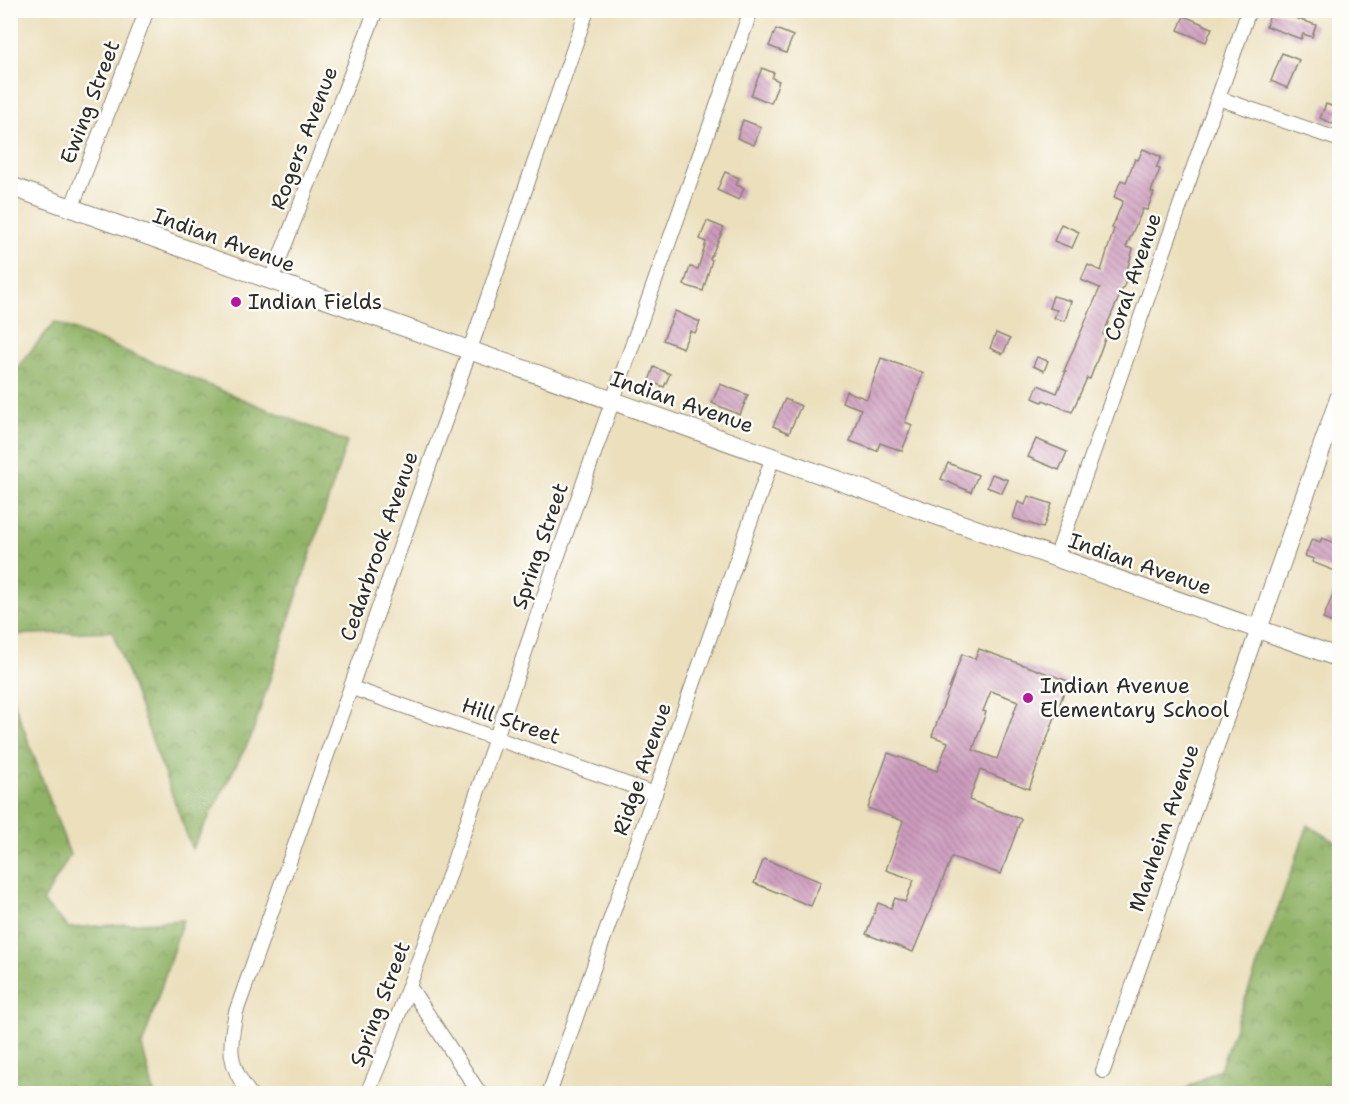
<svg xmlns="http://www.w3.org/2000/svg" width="1350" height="1104" viewBox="0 0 1350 1104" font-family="'Shantell Sans',sans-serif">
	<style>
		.forest { fill: url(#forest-crowns); stroke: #5e6e48; stroke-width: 1.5 }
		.building { fill: url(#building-back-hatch); fill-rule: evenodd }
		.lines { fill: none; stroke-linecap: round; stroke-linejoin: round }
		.street-casing { stroke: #8b8574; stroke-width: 16 }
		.secondary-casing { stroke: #8b8574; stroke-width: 20 }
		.street { stroke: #fff; stroke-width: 14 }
		.secondary { stroke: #fff; stroke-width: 18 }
		.poi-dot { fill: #b5179e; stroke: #fdfcf7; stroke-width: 2 }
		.labels { text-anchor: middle; stroke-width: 5; stroke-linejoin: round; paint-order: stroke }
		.street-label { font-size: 21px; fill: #2b2b2b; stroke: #fdfcf7 }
		.poi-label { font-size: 21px; fill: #2b2b2b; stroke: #fdfcf7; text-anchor: start }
	</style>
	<defs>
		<pattern id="forest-crowns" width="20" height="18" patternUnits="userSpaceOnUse" patternTransform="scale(1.5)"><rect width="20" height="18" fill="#90b266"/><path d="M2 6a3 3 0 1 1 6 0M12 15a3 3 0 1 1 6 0" fill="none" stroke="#769154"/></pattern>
		<pattern id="building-back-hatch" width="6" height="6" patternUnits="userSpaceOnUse" patternTransform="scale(1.5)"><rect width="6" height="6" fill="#cd9bbe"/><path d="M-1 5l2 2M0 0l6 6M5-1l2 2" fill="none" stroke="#a77f9b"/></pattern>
	</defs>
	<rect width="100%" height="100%" fill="#fdfcf7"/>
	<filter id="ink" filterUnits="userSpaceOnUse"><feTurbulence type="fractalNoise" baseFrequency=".0167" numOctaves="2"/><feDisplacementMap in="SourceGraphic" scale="12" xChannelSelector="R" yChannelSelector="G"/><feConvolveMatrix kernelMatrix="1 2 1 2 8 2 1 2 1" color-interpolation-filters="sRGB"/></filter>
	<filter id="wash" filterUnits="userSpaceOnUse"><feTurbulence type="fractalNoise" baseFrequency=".008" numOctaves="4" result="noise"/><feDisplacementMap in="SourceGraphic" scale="24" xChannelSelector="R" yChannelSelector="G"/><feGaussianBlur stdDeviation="1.35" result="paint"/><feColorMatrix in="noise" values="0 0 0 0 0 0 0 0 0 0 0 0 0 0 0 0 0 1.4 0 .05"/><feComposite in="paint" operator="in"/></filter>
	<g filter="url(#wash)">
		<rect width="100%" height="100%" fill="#ebdfbc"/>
		<g class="forest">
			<path d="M55 322 347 442 251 737 192 849 112 631 11 635V375Z"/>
			<path d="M11 694 70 855 43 902 69 928 183 920 142 1046 154 1093H11Z"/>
			<path d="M1308 825 1339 844V1093H1178L1220 1069Z"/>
		</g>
		<g id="blocks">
			<g class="building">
				<path d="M1272 10 1316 25 1312 37 1303 34 1301 39 1266 26Z"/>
				<path d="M1184 16 1212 28 1206 42 1178 30Z"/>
				<path d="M776 29 793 36 786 53 769 46Z"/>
				<path d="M1282 53 1299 60 1287 88 1271 81Z"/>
				<path d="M762 68 774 73 772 78 779 81 771 103 751 95Z"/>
				<path d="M1326 104 1339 109 1333 124 1320 118Z"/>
				<path d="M743 120 761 127 754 145 737 138Z"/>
				<path d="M1143 149 1161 157 1156 168 1160 169 1151 192 1154 193 1147 210 1143 209 1126 247 1133 249 1124 281H1126L1103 334 1106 336 1090 379 1087 378 1072 412 1043 400 1042 402 1033 398 1038 385 1057 393 1066 371H1064L1100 288 1081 280 1088 265 1101 271 1114 229 1112 228 1123 201 1114 197 1121 180 1126 182 1135 159 1138 160Z"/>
				<path d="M725 172 739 178 736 185 744 188 739 200 717 190Z"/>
				<path d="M707 221 724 228 710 259 712 260 703 291 684 285 690 267 698 269 706 242 700 239Z"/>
				<path d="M1061 224 1079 232 1072 248 1054 241Z"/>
				<path d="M1053 296 1071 301 1065 321 1054 318 1057 310 1049 308Z"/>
				<path d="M675 311 700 322 695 333 690 331 683 348 663 340Z"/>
				<path d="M996 333 1010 339 1003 354 990 348Z"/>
				<path d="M1037 357 1048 361 1044 371 1033 366Z"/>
				<path d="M881 358 923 373 905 422 912 425 902 451 880 443 877 451 850 441 861 409 842 402 846 391 867 399Z"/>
				<path d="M654 367 670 374 664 387 649 381Z"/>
				<path d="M720 384 748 395 740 415 712 403Z"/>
				<path d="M785 399 801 406 789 433 773 426Z"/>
				<path d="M1036 439 1067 452 1059 470 1028 457Z"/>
				<path d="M948 463 978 475 971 492 941 479Z"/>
				<path d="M992 474 1008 480 1002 493 987 487Z"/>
				<path d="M1028 496 1052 504 1043 528 1013 518 1018 502 1025 505Z"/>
				<path d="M1322 538 1340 545V573L1312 562 1314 559 1305 556 1312 539 1320 542Z"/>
				<path d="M1339 579H1340V626L1323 619Z"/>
				<path d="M979 649 1068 681 1029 789 980 770 969 800 1021 819 1001 874 952 857 913 952 866 934 878 903 891 908 895 898 905 902 914 880 886 870 903 821 868 808 888 753 937 771 948 742 932 736 962 654 975 659ZM991 691 1018 701 997 759 973 750 986 712 983 711Z"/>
				<path d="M764 859 821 882 811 906 754 883Z"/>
			</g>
		</g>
	</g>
	<g filter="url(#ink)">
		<use href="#blocks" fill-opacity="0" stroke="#8b8574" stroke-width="1.5"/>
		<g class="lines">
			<g class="street-casing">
				<g id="street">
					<path d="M1218 98 1340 140"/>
					<path d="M71 209 147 10"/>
					<path d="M271 280 376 10"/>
					<path d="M1056 558 1249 10"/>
					<path d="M352 688 655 794"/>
					<path d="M409 986 480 1094"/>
					<path d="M1103 1071 1258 629"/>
					<path d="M250 1094C227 1065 229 1046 236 1012L457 387 587 10"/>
					<path d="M367 1094 386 1048 438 908 557 558 751 10"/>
					<path d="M549 1094 773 457"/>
				</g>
			</g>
			<g class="secondary-casing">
				<g id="secondary">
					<path d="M10 186 271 280 1340 658"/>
					<path d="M1258 629 1340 396"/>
				</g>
			</g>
			<use href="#street" class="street"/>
			<use href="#secondary" class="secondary"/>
		</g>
	</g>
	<g class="poi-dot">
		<circle cx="236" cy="302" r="6"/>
		<circle cx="1028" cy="698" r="6"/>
	</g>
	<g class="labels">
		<g class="street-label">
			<text transform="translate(90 102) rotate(-69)" y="7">Ewing Street</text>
			<text transform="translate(304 138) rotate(-69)" y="7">Rogers Avenue</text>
			<text transform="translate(224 240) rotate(20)" y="7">Indian Avenue</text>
			<text transform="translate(1133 277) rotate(-71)" y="7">Coral Avenue</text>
			<text transform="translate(682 402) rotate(19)" y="7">Indian Avenue</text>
			<text transform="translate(379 546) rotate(-71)" y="7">Cedarbrook Avenue</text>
			<text transform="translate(540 546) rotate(-71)" y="7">Spring Street</text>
			<text transform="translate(1140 564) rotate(19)" y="7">Indian Avenue</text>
			<text transform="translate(511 721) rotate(19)" y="7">Hill Street</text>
			<text transform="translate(642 769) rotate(-71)" y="7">Ridge Avenue</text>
			<text transform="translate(1164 828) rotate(-71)" y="7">Manheim Avenue</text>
			<text transform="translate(380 1004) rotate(-69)" y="7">Spring Street</text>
		</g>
		<g class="poi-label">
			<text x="248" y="309">Indian Fields</text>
			<text x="1040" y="693">Indian Avenue<tspan x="1040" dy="24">Elementary School</tspan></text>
		</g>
	</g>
	<rect width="1350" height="1104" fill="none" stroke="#fdfcf7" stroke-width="36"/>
</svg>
